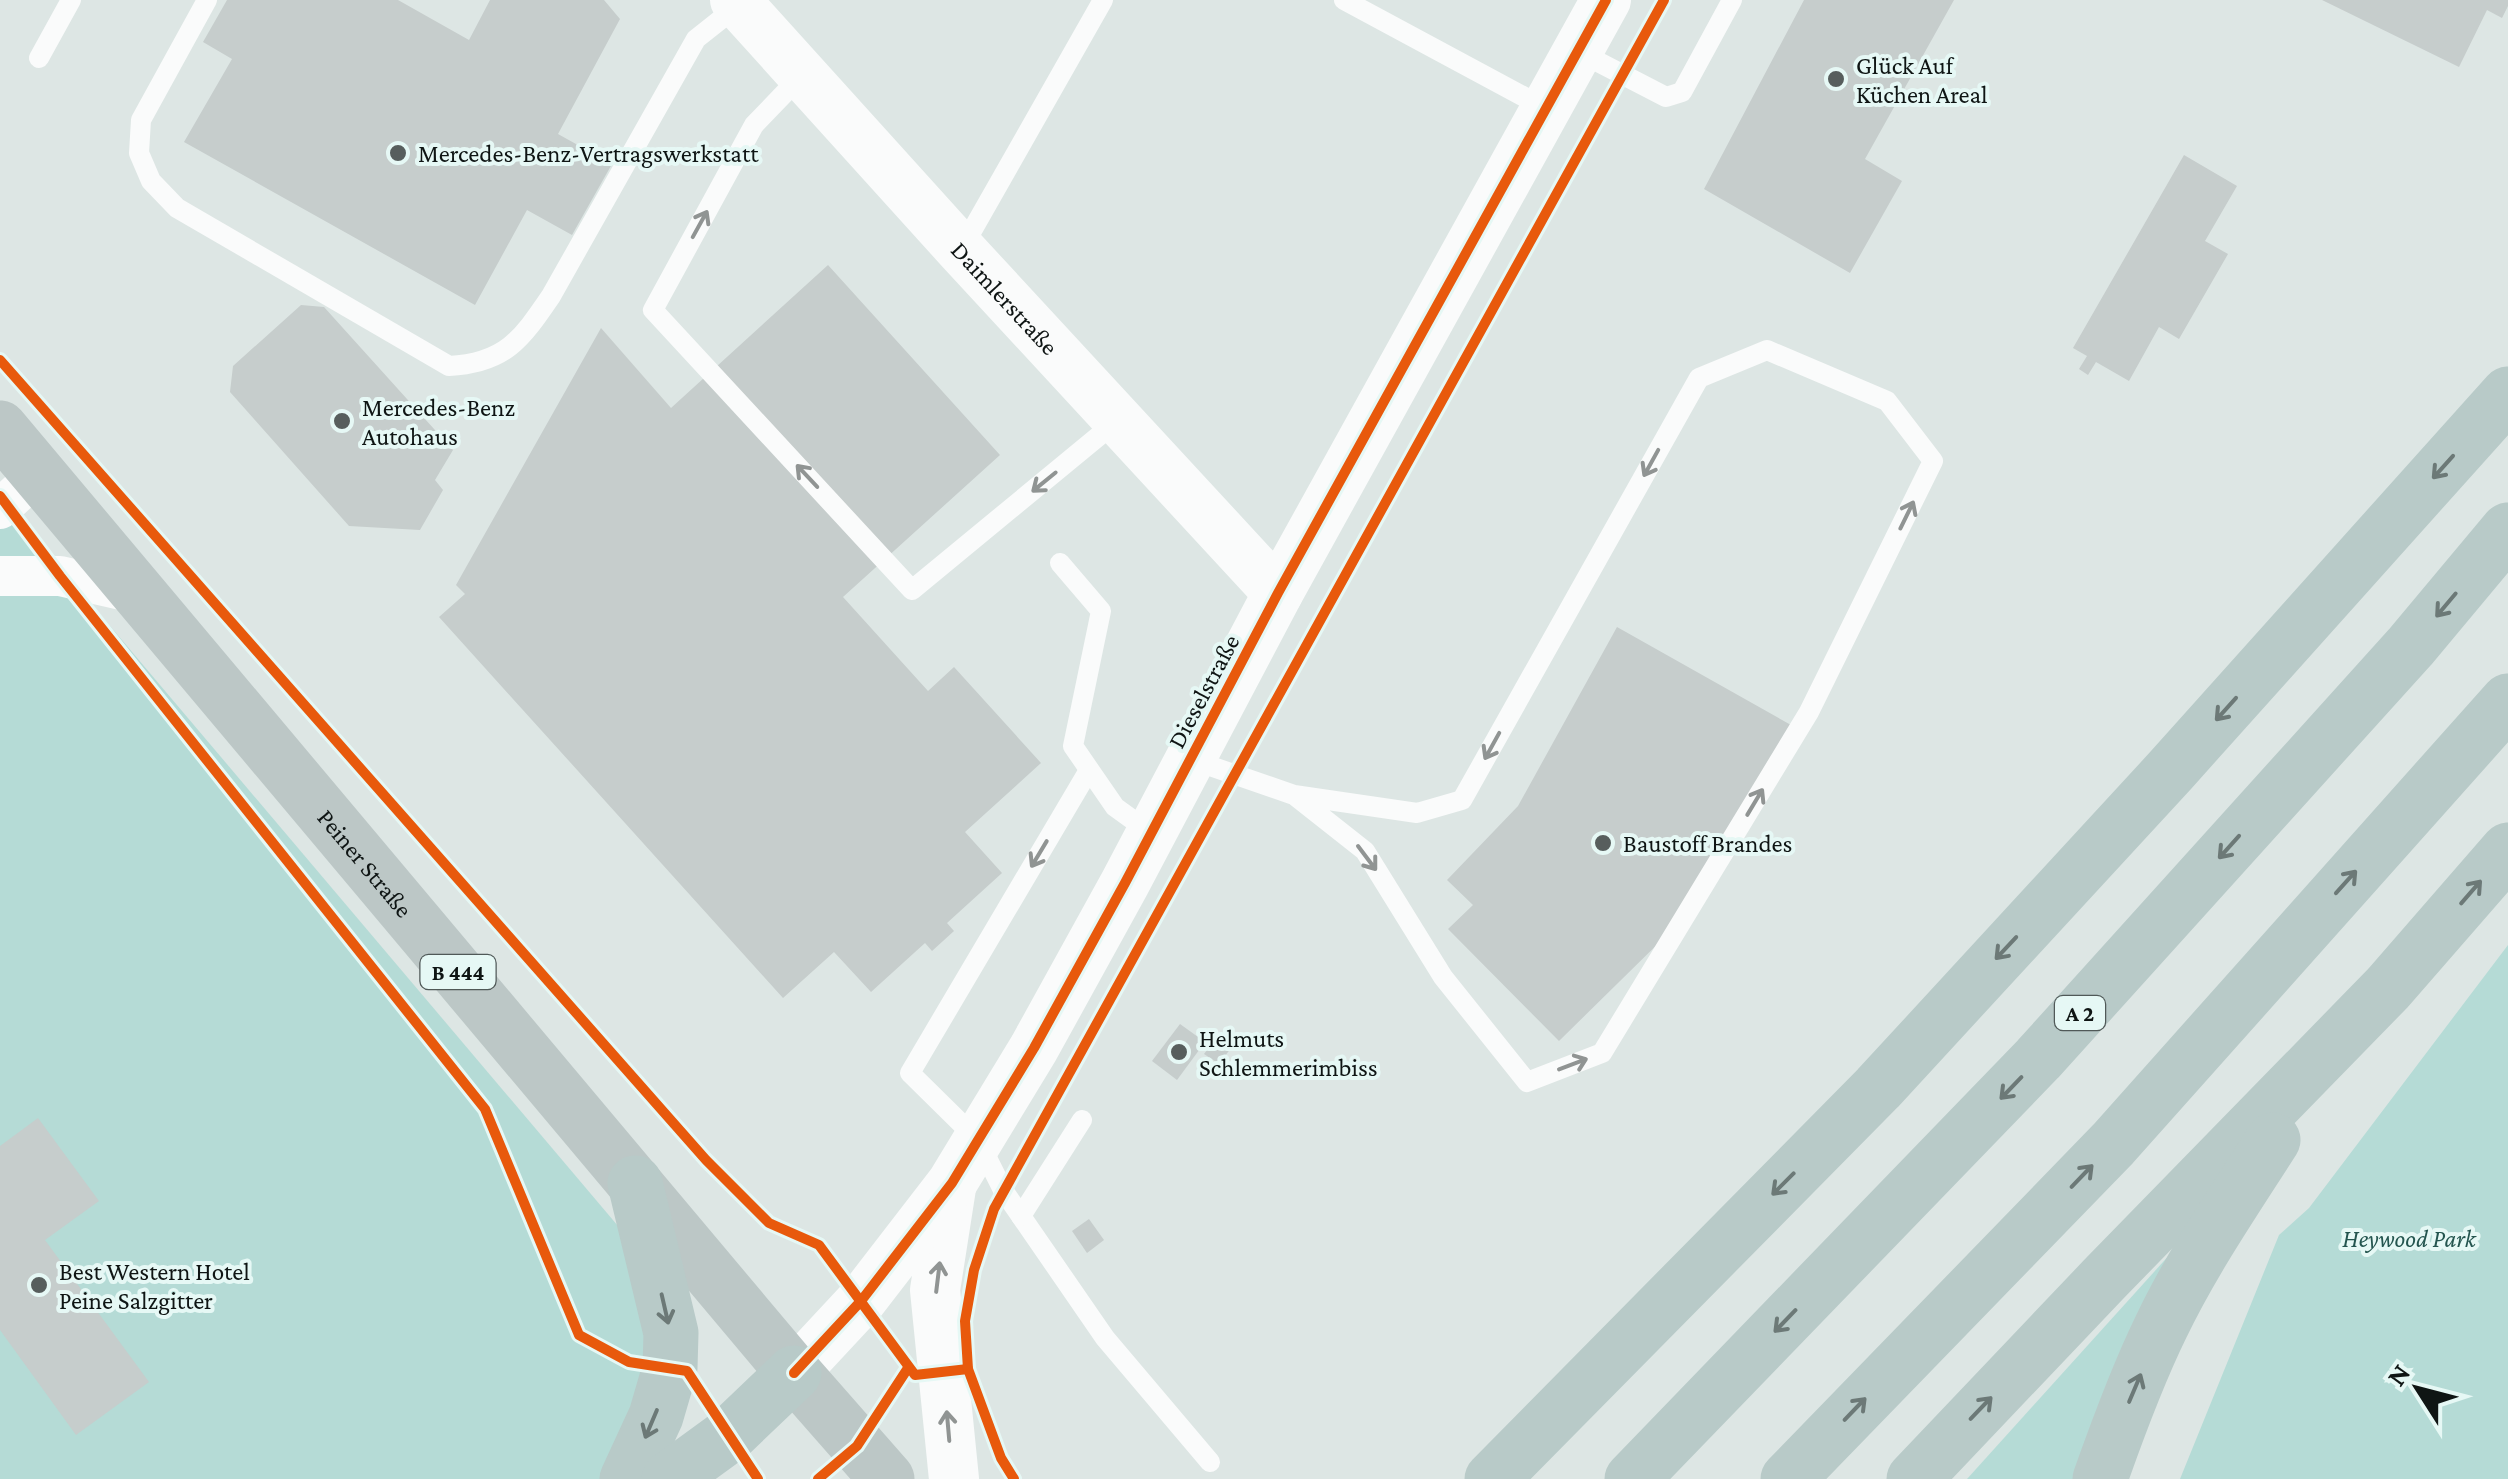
<svg xmlns="http://www.w3.org/2000/svg" width="2508" height="1479" viewBox="0 0 2508 1479" font-family="'Crimson Pro',serif">
	<style>
		.green { fill: #b5dbd6 }
		.building { fill: #c6cdcc }
		.lines { fill: none; stroke-linecap: round; stroke-linejoin: round }
		.service { stroke: #fafbfb; stroke-width: 20 }
		.minor { stroke: #fafbfb; stroke-width: 40 }
		.tertiary { stroke: #fafbfb; stroke-width: 50 }
		.primary { stroke: #bcc7c6; stroke-width: 55 }
		.motorway { stroke: #b8cac8; stroke-width: 55 }
		.cycleway-casing { stroke: #e6f8f5; stroke-width: 16 }
		.cycleway { stroke: #e8590c; stroke-width: 10 }
		.oneway { stroke: #909493 }
		.oneway2 { stroke: #6c7977 }
		.poi-dot { fill: #575e5d; stroke: #e6f8f5; stroke-width: 4 }
		.labels { text-anchor: middle; stroke-width: 8; stroke-linejoin: round; paint-order: stroke }
		.shield { fill: #e6f8f5; stroke: #505958; stroke-width: 2.5 }
		.shield-label { font-size: 22px; font-weight: bold; fill: #0f1514 }
		.poi-label { font-size: 25px; fill: #0f1514; stroke: #e6f8f5; text-anchor: start }
		.street-label { font-size: 25px; fill: #0f1514; stroke: #e6f8f5 }
		.park-label { font-size: 25px; font-style: italic; fill: #24554f; stroke: #e6f8f5 }
	</style>
	<rect width="100%" height="100%" fill="#dde6e4"/>
	<g class="green">
		<path d="M0 496 618 1226 664 1354 614 1479H0Z"/>
		<path d="M2508 945V1479H2180L2279 1235 2309 1208Z"/>
		<path d="M2191 1231 2074 1479H1967Z"/>
	</g>
	<g class="building">
		<path d="M227 0H398L469 40 490 0H604L620 19 558 134 612 164 572 235 527 210 475 305 184 142 232 59 203 42Z"/>
		<path d="M1804 0H1954L1865 159 1902 181 1850 273 1704 189Z"/>
		<path d="M2322 0H2508V6L2502 18 2487 10 2459 67Z"/>
		<path d="M2184 155 2237 186 2205 241 2228 254 2179 339 2159 327 2129 381 2096 362 2088 375 2079 369 2087 356 2073 348Z"/>
		<path d="M828 265 1000 455 843 597 928 691 954 667 1041 763 965 832 1002 873 947 923 954 931 932 951 925 943 871 992 834 952 783 998 439 617 465 594 456 585 601 328 671 408Z"/>
		<path d="M301 305 324 307 453 450 435 480 443 490 420 530 349 526 230 392 233 366Z"/>
		<path d="M1617 627 1791 725 1676 926 1559 1041 1448 929 1473 905 1447 880 1518 806Z"/>
		<path d="M1180 1024 1205 1042 1177 1080 1152 1061Z"/>
		<path d="M1220 1033 1234 1044 1219 1064 1204 1054Z"/>
		<path d="M38 1118 99 1201 45 1240 149 1382 76 1435 0 1330V1146Z"/>
		<path d="M1089 1219 1104 1240 1087 1253 1072 1231Z"/>
	</g>
	<g class="lines">
		<g class="service">
			<path d="M207 0 141 120 139 153 151 181 177 208 449 366C505 363 521 340 551 296L696 39 739 5"/>
			<path d="M1344 0 1545 108"/>
			<path d="M1579 52 1666 97 1682 92 1732 0"/>
			<path d="M39 58 71 0"/>
			<path d="M802 75 754 125 653 310 912 590 1117 421"/>
			<path d="M961 250 1103 0"/>
			<path d="M1060 563 1101 611 1073 746 1115 807 1151 833"/>
			<path d="M1190 759 1294 795 1417 813 1462 800 1699 378 1767 350 1887 401 1933 461 1809 712 1602 1053 1527 1082 1443 977 1365 851 1294 795"/>
			<path d="M1089 770 910 1073 978 1140 1003 1190 1105 1338 1210 1462"/>
			<path d="M1021 1216 1082 1120"/>
		</g>
		<g class="minor">
			<path d="M0 509 38 474"/>
			<path d="M0 576H60L139 594"/>
		</g>
		<g class="tertiary">
			<path id="s1" d="M735 0 961 250 1278 593"/>
			<path d="M951 1188 935 1290 954 1479"/>
			<path d="M794 1373 861 1301 952 1183 1034 1048 1125 883 1278 593 1606 0"/>
		</g>
		<path class="primary" id="s2" d="M0 428 794 1373 887 1479"/>
		<g class="motorway">
			<path d="M627 1479 656 1416 670 1368 671 1333 635 1183"/>
			<path d="M669 1479 728 1436 794 1373"/>
			<path d="M1492 1479 1878 1088 2171 770 2508 394"/>
			<path d="M1632 1479 2038 1059 2411 646 2508 530"/>
			<path d="M1788 1479 2113 1144 2508 701"/>
			<path d="M1914 1479 2104 1279 2388 988 2508 850"/>
			<path d="M2100 1479C2118 1428 2137 1376 2161 1327 2192 1262 2234 1201 2273 1140"/>
		</g>
		<g class="cycleway-casing">
			<g id="cycleway">
				<path d="M0 360 706 1160 769 1223 819 1245 915 1375 968 1369"/>
				<path d="M0 496 60 576 485 1109 579 1335 629 1362 687 1371 758 1479"/>
				<path d="M794 1373 861 1301 952 1183 1034 1048 1125 883 1278 593 1606 0"/>
				<path d="M818 1479 857 1446 908 1368"/>
				<path d="M1014 1479 1001 1458 968 1369 965 1321 974 1270 994 1209 1664 0"/>
			</g>
		</g>
		<use href="#cycleway" class="cycleway"/>
	</g>
	<defs><path id="oneway-shaft" d="M-6 0H5M1.5-3L5.5 0L1.5 3" fill="none" stroke-width="1.6" stroke-linecap="round" stroke-linejoin="round" transform="scale(2.5)"/></defs>
	<g class="oneway">
		<use href="#oneway-shaft" transform="translate(700 224) rotate(-61)"/>
		<use href="#oneway-shaft" transform="translate(1651 463) rotate(119)"/>
		<use href="#oneway-shaft" transform="translate(807 476) rotate(-133)"/>
		<use href="#oneway-shaft" transform="translate(1044 482) rotate(141)"/>
		<use href="#oneway-shaft" transform="translate(1907 515) rotate(-64)"/>
		<use href="#oneway-shaft" transform="translate(1492 746) rotate(119)"/>
		<use href="#oneway-shaft" transform="translate(1755 802) rotate(-59)"/>
		<use href="#oneway-shaft" transform="translate(1039 854) rotate(121)"/>
		<use href="#oneway-shaft" transform="translate(1367 858) rotate(53)"/>
		<use href="#oneway-shaft" transform="translate(1573 1064) rotate(-21)"/>
		<use href="#oneway-shaft" transform="translate(938 1277) rotate(-83)"/>
		<use href="#oneway-shaft" transform="translate(948 1426) rotate(-95)"/>
	</g>
	<g class="oneway2">
		<use href="#oneway-shaft" transform="translate(2443 467) rotate(132)"/>
		<use href="#oneway-shaft" transform="translate(2446 605) rotate(130)"/>
		<use href="#oneway-shaft" transform="translate(2226 709) rotate(132)"/>
		<use href="#oneway-shaft" transform="translate(2229 847) rotate(132)"/>
		<use href="#oneway-shaft" transform="translate(2346 882) rotate(-48)"/>
		<use href="#oneway-shaft" transform="translate(2471 892) rotate(-49)"/>
		<use href="#oneway-shaft" transform="translate(2006 948) rotate(133)"/>
		<use href="#oneway-shaft" transform="translate(2011 1088) rotate(134)"/>
		<use href="#oneway-shaft" transform="translate(2082 1176) rotate(-46)"/>
		<use href="#oneway-shaft" transform="translate(1783 1184) rotate(135)"/>
		<use href="#oneway-shaft" transform="translate(665 1309) rotate(77)"/>
		<use href="#oneway-shaft" transform="translate(1785 1321) rotate(134)"/>
		<use href="#oneway-shaft" transform="translate(2135 1388) rotate(-67)"/>
		<use href="#oneway-shaft" transform="translate(1981 1408) rotate(-46)"/>
		<use href="#oneway-shaft" transform="translate(1855 1409) rotate(-46)"/>
		<use href="#oneway-shaft" transform="translate(651 1424) rotate(113)"/>
	</g>
	<g class="poi-dot">
		<circle cx="1836" cy="79" r="10"/>
		<circle cx="398" cy="153" r="10"/>
		<circle cx="342" cy="421" r="10"/>
		<circle cx="1603" cy="843" r="10"/>
		<circle cx="1179" cy="1052" r="10"/>
		<circle cx="39" cy="1285" r="10"/>
	</g>
	<g class="labels">
		<g class="shield">
			<rect x="420.5" y="955" width="75" height="34" rx="8"/>
			<rect x="2055" y="996" width="50" height="34" rx="8"/>
		</g>
		<g class="shield-label">
			<text x="458" y="980">B 444</text>
			<text x="2080" y="1021">A 2</text>
		</g>
		<g class="poi-label">
			<text x="1856" y="74">Glück Auf<tspan x="1856" dy="29">Küchen Areal</tspan></text>
			<text x="418" y="162">Mercedes-Benz-Vertragswerkstatt</text>
			<text x="362" y="416">Mercedes-Benz<tspan x="362" dy="29">Autohaus</tspan></text>
			<text x="1623" y="852">Baustoff Brandes</text>
			<text x="1199" y="1047">Helmuts<tspan x="1199" dy="29">Schlemmerimbiss</tspan></text>
			<text x="59" y="1280">Best Western Hotel<tspan x="59" dy="29">Peine Salzgitter</tspan></text>
		</g>
		<g class="street-label">
			<text dy="9" stroke="none"><textPath href="#s1" startOffset="402">Daimlerstraße</textPath></text>
			<text transform="translate(1203 691) rotate(-62)" y="9">Dieselstraße</text>
			<text dy="9" stroke="none"><textPath href="#s2" startOffset="568">Peiner Straße</textPath></text>
		</g>
		<g class="park-label">
			<text x="2409" y="1247">Heywood Park</text>
		</g>
	</g>
	<g transform="translate(2418 1389) rotate(306)" stroke="#e6f8f5" stroke-width="8" paint-order="stroke">
	<path d="M0-8L18 38L0 25L-18 38Z" fill="#0f1514"/>
	<text y="-15" font-size="28" font-weight="bold" text-anchor="middle" fill="#0f1514">N</text>
	</g>
</svg>
